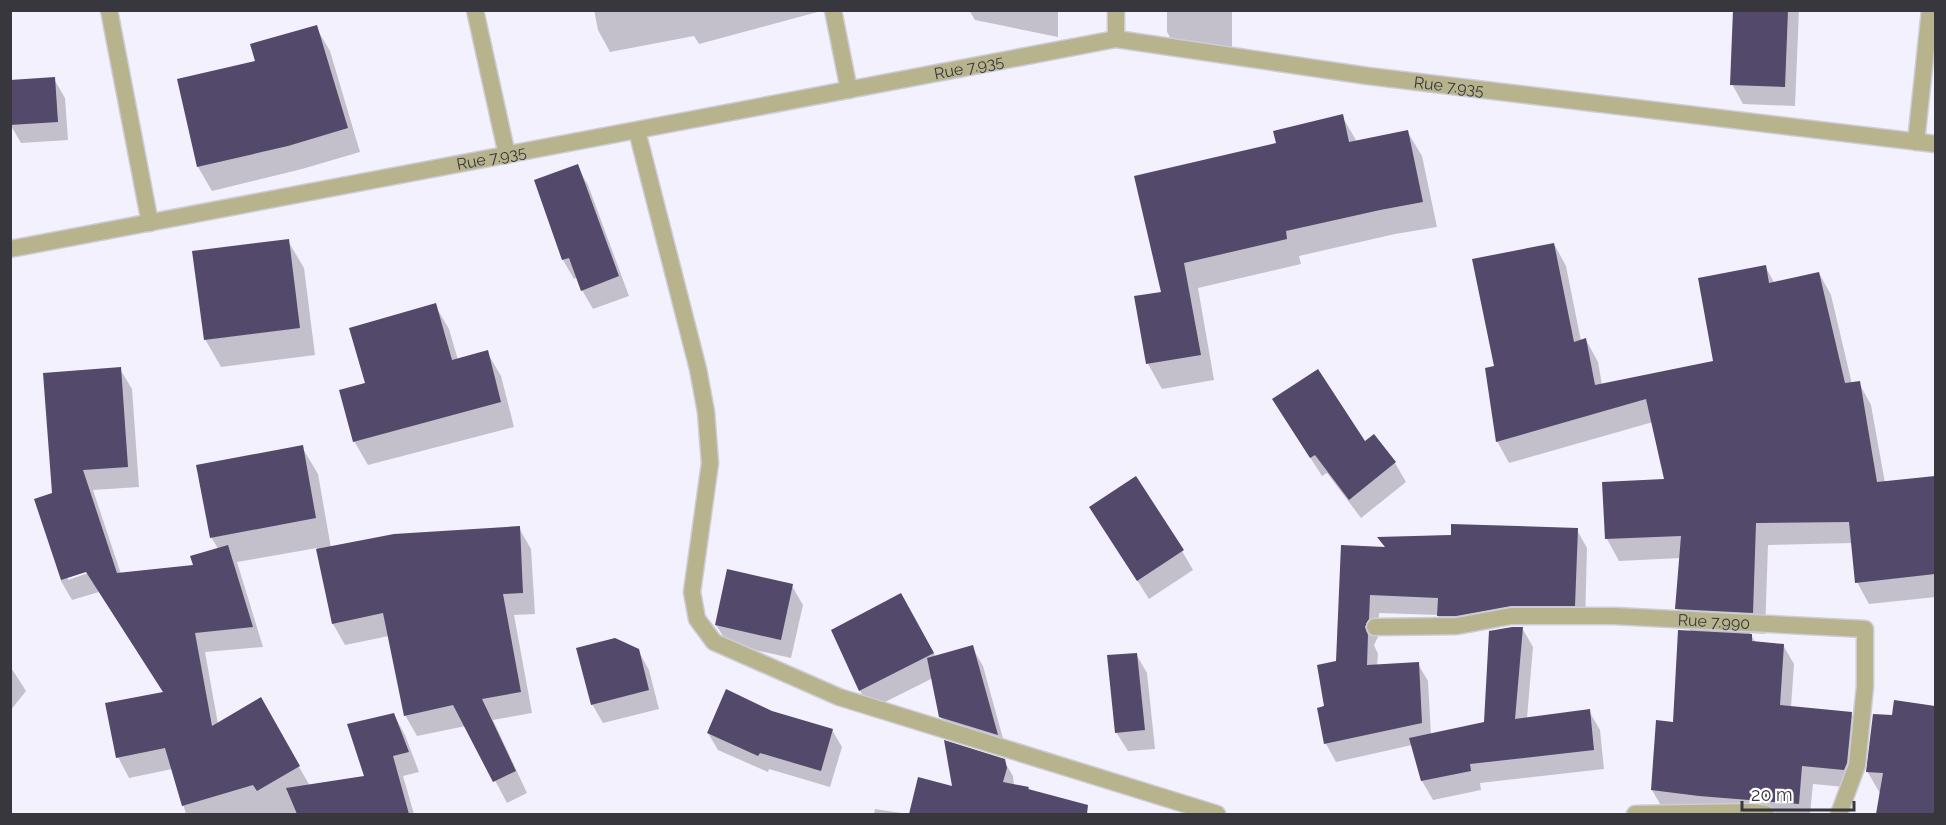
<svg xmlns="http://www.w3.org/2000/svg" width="1946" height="825" viewBox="0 0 1946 825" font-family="Raleway,sans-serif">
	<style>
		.shadow { fill: #0003; fill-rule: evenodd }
		.building { fill: #53496a }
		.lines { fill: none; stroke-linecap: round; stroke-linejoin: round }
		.minor-casing { stroke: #ceccd7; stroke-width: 19 }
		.minor { stroke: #b6b38d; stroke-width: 16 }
		.labels { text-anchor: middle; stroke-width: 6; stroke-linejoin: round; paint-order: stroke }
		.street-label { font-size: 16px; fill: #38373d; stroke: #fff }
	</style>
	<rect width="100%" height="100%" fill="#f4f1fe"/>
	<g class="shadow">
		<path d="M594 10H825L699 44 694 36 610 52 598 30Z"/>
		<path d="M969 10H1058V37L975 20Z"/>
		<path d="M1167 10H1232V51H1178L1167 32Z"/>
		<path d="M1735 10H1799L1795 106 1743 104 1732 84Z"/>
		<path d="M316 27 330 51 360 152 302 169 212 191 198 167 178 80 257 62Z"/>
		<path d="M54 79 65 98 68 140 21 143 10 124Z"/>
		<path d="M1342 116 1357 142 1407 131 1422 156 1437 227 1395 234 1299 256 1301 264 1198 288 1214 380 1162 389 1148 364 1163 293 1136 177 1278 144Z"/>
		<path d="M577 166 588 185 629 296 593 309 582 290 578 277 574 279 563 260Z"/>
		<path d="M288 241 304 268 315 355 221 367 205 339Z"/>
		<path d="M1554 244 1566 266 1581 341 1586 340 1598 362 1602 385 1715 362 1765 266 1775 284 1819 273 1831 295 1852 384 1859 383 1871 405 1885 483 1935 478 1936 479V597L1869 604 1857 582 1852 543 1768 545 1765 634 1750 633 1756 643 1783 645 1794 664 1791 707 1851 713 1862 732 1855 788 1813 784 1810 814H1709L1663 809 1652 790 1674 723 1691 632 1677 608 1681 558 1619 561 1607 539 1604 483 1665 480 1653 422 1509 463 1497 441 1496 367Z"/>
		<path d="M435 305 449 329 458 360 487 352 501 376 514 427 368 465 354 441 367 384Z"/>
		<path d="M120 369 132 389 139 487 93 490 121 574 194 566 219 550 211 537 302 447 318 474 331 548 519 528 531 549 535 614 514 615 532 713 493 720 527 793 507 803 466 726 417 736 405 715 389 636 345 645 333 624 317 548 237 562 263 647 205 652 218 724 260 699 310 786 366 778 394 715 405 735 419 772 403 776 414 814H186L172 769 129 778 118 757 164 693 99 592 72 600 61 581 44 374ZM93 568 94 571 68 580V576Z"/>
		<path d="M1285 418 1364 443 1373 436 1395 463 1406 482 1361 518 1327 473 1322 476Z"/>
		<path d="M1091 507 1182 551 1193 570 1149 599Z"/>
		<path d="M1577 530 1587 548 1585 623H1522L1467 633H1449L1438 615 1379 613 1378 637 1374 645 1378 654 1377 666 1418 664 1428 681 1431 735 1485 724 1522 628 1533 647 1527 718 1589 711 1600 730 1604 769 1480 783 1481 790 1433 800 1422 781 1412 745 1336 762 1326 744 1319 709 1326 708 1338 663 1386 549 1380 538Z"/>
		<path d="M792 586 803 605 791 658 728 644 716 625Z"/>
		<path d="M912 614 936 657 972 647 983 666 1007 753 952 736 940 716 933 678 871 709 860 691 833 631Z"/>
		<path d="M638 650 649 670 659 709 603 723 592 704Z"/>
		<path d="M1136 654 1147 673 1155 749 1128 751 1116 732Z"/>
		<path d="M10 666 26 691 10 711Z"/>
		<path d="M1896 702 1936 708V814H1878L1881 795 1867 771 1893 717Z"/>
		<path d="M772 713 832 730 842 747 830 787 769 769 768 772 718 750 708 733Z"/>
		<path d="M1004 761 1013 776 1014 786 1028 788 1065 813 1064 814H910L919 779 954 788Z"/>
		<path d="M875 809 908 814H874Z"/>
	</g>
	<g class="building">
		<path d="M1733 10H1788L1785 87 1730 85Z"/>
		<path d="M317 25 348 128 288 146 197 167 177 79 255 61 250 44Z"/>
		<path d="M55 77 58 122 10 125V80Z"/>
		<path d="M1343 114 1349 142 1408 130 1423 202 1380 210 1286 231 1287 239 1184 263 1201 355 1146 364 1134 296 1161 292 1134 176 1276 143 1273 131Z"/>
		<path d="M578 164 619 276 581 291 569 258 562 260 534 180Z"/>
		<path d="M289 239 300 328 204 340 192 251Z"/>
		<path d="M1554 243 1574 342 1586 338 1595 385 1713 361 1698 278 1766 265 1769 283 1819 272 1845 383 1860 381 1877 482 1935 476V574L1855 583 1849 522 1756 523 1753 613 1675 609 1681 536 1605 539 1602 482 1664 479 1646 399 1496 442 1485 368 1494 366 1472 259Z"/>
		<path d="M436 303 452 360 488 350 501 402 353 442 339 390 365 383 349 328Z"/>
		<path d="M121 367 128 467 83 470 117 573 193 565 190 556 228 545 253 627 195 633 212 726 261 697 300 766 257 791 253 785 182 806 165 748 116 758 105 703 163 692 86 572 61 580 34 499 52 493 43 373Z"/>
		<path d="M1318 369 1365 441 1374 434 1396 462 1349 500 1315 455 1310 458 1272 399Z"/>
		<path d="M303 445 316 518 210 538 196 465Z"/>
		<path d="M1136 476 1184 550 1137 581 1089 507Z"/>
		<path d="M1451 524 1578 528 1575 606H1511L1456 616H1437L1438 598 1370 595 1369 619 1365 627 1368 635 1367 665 1419 662 1422 723 1324 744 1317 708 1324 706 1317 665 1336 661 1341 545 1385 547 1377 537 1451 535Z"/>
		<path d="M520 526 523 593 503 594 521 692 482 699 516 771 493 782 453 705 404 716 383 613 332 624 316 549 394 534Z"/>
		<path d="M727 569 793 584 781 640 715 625Z"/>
		<path d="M901 593 934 653 859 691 831 630Z"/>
		<path d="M1512 627H1523L1515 719 1590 709 1594 750 1470 764 1471 771 1421 781 1409 738 1484 722 1489 631Z"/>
		<path d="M1678 630 1752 634V641L1784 644 1780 705 1852 712 1847 763 1844 770 1802 766 1799 804 1699 796 1651 790 1656 720 1673 722Z"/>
		<path d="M615 638 639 649 649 690 591 705 576 648Z"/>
		<path d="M973 645 998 735 939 717 927 658Z"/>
		<path d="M1137 653 1145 730 1115 733 1107 655Z"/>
		<path d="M726 689 772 711 833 729 821 771 760 753 758 756 707 733Z"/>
		<path d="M1894 700 1935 706V814H1876L1883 773 1866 772 1873 714 1892 715Z"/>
		<path d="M394 713 409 752 393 756 409 814H297L286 788 364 776 347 724Z"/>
		<path d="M944 740 1005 759 1007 768 1003 782 1029 787 1028 789 1088 805 1087 814H909L918 777 952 786Z"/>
	</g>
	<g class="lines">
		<g class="minor-casing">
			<g id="minor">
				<path d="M109 10 150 223"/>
				<path d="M475 10 507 155"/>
				<path d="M833 10 849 90"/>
				<path d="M1116 39V10"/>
				<path d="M637 131 698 369 706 412 710 463 692 592 697 619 714 642 839 697 1217 814"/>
				<path d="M1916 142 1930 10"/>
				<path id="s1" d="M10 249 1116 39 1368 76 1936 144"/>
				<path id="s2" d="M1375 627 1457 626 1511 616H1614L1865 629V686L1857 765 1839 814"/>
				<path d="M1635 814 1752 812 1766 814"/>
			</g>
		</g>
		<use href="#minor" class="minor"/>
	</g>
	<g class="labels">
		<g class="street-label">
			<text dy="6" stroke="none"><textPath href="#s1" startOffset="976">Rue 7.935</textPath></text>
			<text dy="6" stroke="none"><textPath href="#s1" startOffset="1462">Rue 7.935</textPath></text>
			<text dy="6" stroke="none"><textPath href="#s1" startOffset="490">Rue 7.935</textPath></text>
			<text dy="6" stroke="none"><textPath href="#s2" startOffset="340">Rue 7.990</textPath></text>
		</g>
	</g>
	<rect width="1946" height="825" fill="none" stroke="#38373d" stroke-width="24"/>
	<path d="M1742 801v9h112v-9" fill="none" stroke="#38373d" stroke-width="3"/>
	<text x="1751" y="801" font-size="18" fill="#38373d" stroke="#ffffff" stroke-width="4.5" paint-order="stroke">20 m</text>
</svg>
